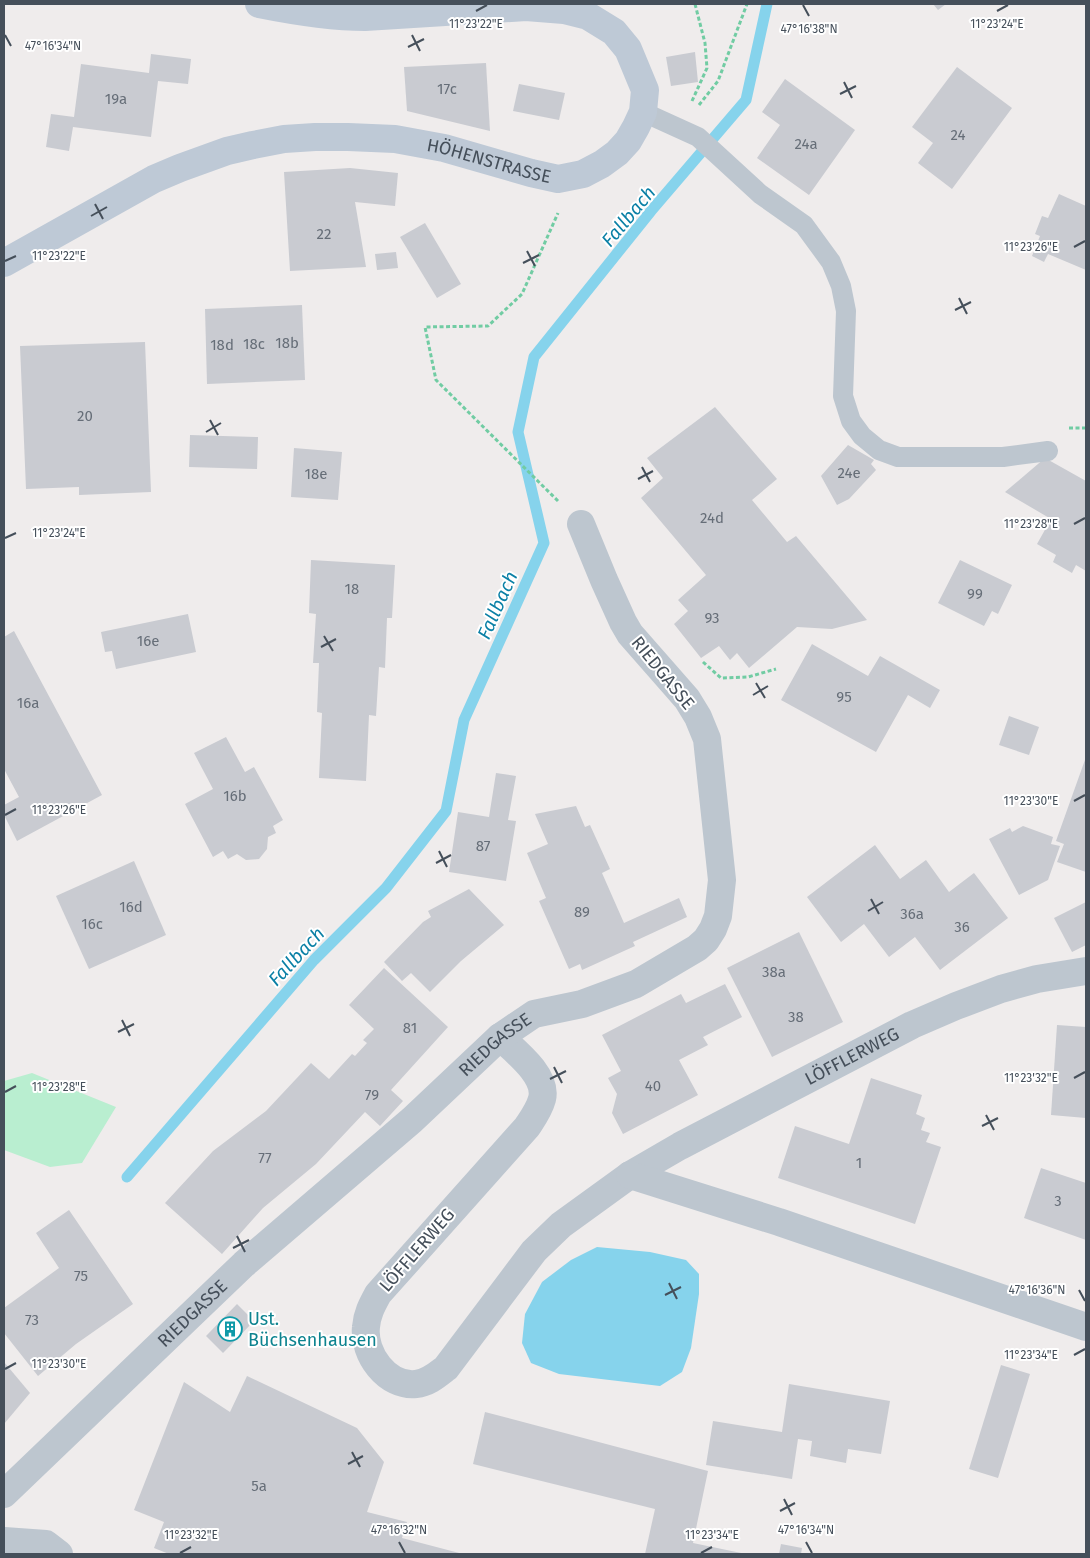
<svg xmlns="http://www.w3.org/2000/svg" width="1090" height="1558" viewBox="0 0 1090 1558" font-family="'Fira Sans',sans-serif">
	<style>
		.green { fill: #b9eed0 }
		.water { fill: #86d3ec }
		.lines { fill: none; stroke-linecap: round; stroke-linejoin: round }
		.stream { stroke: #86d3ec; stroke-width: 11 }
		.building { fill: #c9cbd1 }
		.path { stroke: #71cca3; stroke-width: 3; stroke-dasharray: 4 2.5; stroke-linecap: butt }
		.lane { stroke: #bdc6cf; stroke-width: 20 }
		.street { stroke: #bdc6cf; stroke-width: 28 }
		.secondary { stroke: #bec9d6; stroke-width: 28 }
		.ticks { fill: none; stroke: #454f5a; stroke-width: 2 }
		.labels { text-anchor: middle; stroke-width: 4; stroke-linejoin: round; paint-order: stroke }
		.number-label { font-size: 15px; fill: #666e78 }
		.street-label { font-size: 18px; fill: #454f5a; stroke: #fff }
		.culture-label { font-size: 18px; fill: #0d838f; stroke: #fff; text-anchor: start }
		.water-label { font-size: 19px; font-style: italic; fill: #0b80a6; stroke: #fff }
		.ticks-label { font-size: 12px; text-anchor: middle; fill: #454f5a; stroke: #fff; stroke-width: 4; stroke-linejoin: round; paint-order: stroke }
	</style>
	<rect width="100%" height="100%" fill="#efecec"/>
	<path class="green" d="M32 1073 116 1107 82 1163 50 1167 4 1150V1081Z"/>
	<path class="water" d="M597 1247 650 1252 686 1260 699 1274V1294L691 1348 682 1372 660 1386 559 1374 531 1363 522 1343 525 1314 542 1282 571 1260Z"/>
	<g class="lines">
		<path class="stream" d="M127 1177 314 960 386 888 446 811 464 720 544 543 518 432 534 357 651 211 746 100 767 4"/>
	</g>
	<g class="building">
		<path d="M933 4H946L938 10Z"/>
		<path d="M695 52 698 82 671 86 666 57Z"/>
		<path d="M151 54 191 59 188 84 158 81 151 137 73 127 69 151 46 147 51 114 74 117 81 64 149 73Z"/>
		<path d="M486 63 490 131 407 111 404 67Z"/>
		<path d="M957 67 1012 108 952 189 918 163 933 143 912 127Z"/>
		<path d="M785 79 855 130 809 195 757 158 780 125 762 112Z"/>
		<path d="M519 84 565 93 559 120 513 111Z"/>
		<path d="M350 168 398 173 395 206 355 202 366 267 290 271 284 172Z"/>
		<path d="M1059 194 1086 206V270L1048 254 1044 262 1032 256 1040 236 1035 234 1042 216 1048 218Z"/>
		<path d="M425 223 461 284 437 298 400 237Z"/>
		<path d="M396 252 398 268 377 270 375 254Z"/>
		<path d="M302 305 305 380 207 384 205 309Z"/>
		<path d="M145 342 151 492 79 495V487L26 489 20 346Z"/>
		<path d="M715 407 777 479 752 500 787 542 796 536 867 620 832 629 797 627 749 668 737 653 730 660 719 646 701 658 674 624 688 611 678 600 706 575 641 498 663 478 647 458Z"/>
		<path d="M190 435 258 437 257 469 189 467Z"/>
		<path d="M848 445 874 460 871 464 876 470 849 499 837 505 821 476Z"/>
		<path d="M294 448 342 452 338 500 291 497Z"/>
		<path d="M1045 458 1086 481V571L1076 565 1072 573 1053 562 1056 555 1037 544 1051 519 1005 492Z"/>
		<path d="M311 560 395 565 392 618H387L385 668 379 667 376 716 369 715 366 781 319 778 322 713 317 712 319 663H313L316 614 309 613Z"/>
		<path d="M960 560 1012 585 998 614 992 611 984 626 938 603Z"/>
		<path d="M188 614 196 652 116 669 112 651 105 652 101 632Z"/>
		<path d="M14 631 102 795 17 841 4 815V805L19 797 4 769V637Z"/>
		<path d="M812 644 868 676 880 656 940 690 930 708 908 695 876 752 781 700Z"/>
		<path d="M1009 716 1039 727 1029 755 999 745Z"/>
		<path d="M226 737 245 772 254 767 283 820 273 826 276 833 268 837 267 849 259 859 246 860 237 854 228 859 223 851 213 857 185 804 213 789 194 753Z"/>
		<path d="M1086 757V872L1057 862 1064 844 1056 841Z"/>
		<path d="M496 773 516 776 508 820 516 821 506 881 449 872 458 812 489 817Z"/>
		<path d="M576 806 585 827 590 825 610 869 602 873 624 923 679 898 687 917 633 942 635 946 582 970 580 964 569 969 539 901 546 898 527 853 548 844 535 814Z"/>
		<path d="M1023 826 1053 837 1051 844 1060 846 1048 880 1019 895 989 839 1010 828 1012 832Z"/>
		<path d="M875 845 900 879 926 860 949 892 974 873 1008 918 940 970 915 937 889 957 864 924 841 942 807 897Z"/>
		<path d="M134 861 166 935 89 969 56 896Z"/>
		<path d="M469 889 504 925 461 961 430 992 411 973 402 981 384 962 423 922 431 917 428 911Z"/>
		<path d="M1086 902V945L1072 952 1054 918Z"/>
		<path d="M799 932 843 1022 772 1057 727 968Z"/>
		<path d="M384 968 448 1027 391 1090 403 1101 380 1126 365 1112 316 1164 263 1208 222 1254 165 1203 213 1151 266 1111 311 1063 329 1079 352 1054 355 1056 367 1043 363 1040 374 1029 349 1005Z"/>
		<path d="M725 984 742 1017 703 1037 708 1045 679 1060 698 1095 623 1134 612 1113 617 1094 608 1078 621 1071 602 1035 681 994 686 1003Z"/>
		<path d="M1057 1025 1086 1027V1118L1051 1115Z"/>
		<path d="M871 1078 922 1095 916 1114 925 1118 921 1130 930 1133 926 1142 941 1147 915 1224 778 1178 795 1126 849 1144Z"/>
		<path d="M1041 1168 1086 1183V1240L1024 1218Z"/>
		<path d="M69 1210 133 1304 76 1344 38 1376 4 1333V1308L59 1268 36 1233Z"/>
		<path d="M237 1304 254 1321 223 1353 206 1336Z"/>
		<path d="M4 1362 30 1393 4 1424Z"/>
		<path d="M1001 1365 1030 1374 998 1478 969 1469Z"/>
		<path d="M247 1376 357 1428 384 1462 367 1512 407 1522 402 1538 463 1554H169L154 1548 164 1522 134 1510 184 1382 230 1412Z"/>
		<path d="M789 1384 890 1401 881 1454 848 1449 846 1463 810 1456 812 1441 798 1439 792 1479 706 1465 713 1421 782 1432Z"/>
		<path d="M485 1412 708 1471 693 1543 746 1554H645L655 1509 473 1464Z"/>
		<path d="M781 1544 802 1548 801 1554H779Z"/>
	</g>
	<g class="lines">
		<g class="path">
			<path d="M692 101 707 68 705 43 695 4"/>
			<path d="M699 105 718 81 747 4"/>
			<path d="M1069 428H1086"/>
			<path d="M558 501 436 380 425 327 488 326 522 294 558 213"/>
			<path d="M703 662 721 678 748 677 776 669"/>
		</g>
		<path class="lane" d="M643 112 698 137 760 194 804 225 831 262 841 286 846 311 843 396 851 421 862 436 879 450 898 457H1003L1048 451"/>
		<g class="street">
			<path id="s1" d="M500 1037C515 1051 548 1076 542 1099 539 1110 533 1118 527 1127L378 1294C372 1305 367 1314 366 1327 363 1354 387 1387 416 1384 428 1383 437 1375 446 1368L534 1251 561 1225 630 1175 680 1146 912 1025 956 1006 1001 989 1037 979 1086 971"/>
			<path d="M630 1175 779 1222 1086 1327"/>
			<path id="s2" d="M4 1494 244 1264 412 1120 500 1037 534 1014 582 1004 636 984 697 948 706 940 713 929 718 916 722 880 707 739 698 717 687 699 630 634 623 622 604 580 581 524"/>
			<path d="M4 1541 46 1544 59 1554"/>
		</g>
		<path class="secondary" id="s3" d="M4 263 154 179 180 168 227 151 253 145 284 139 315 137H348L395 139 444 148 531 173 558 179 583 174 602 164 617 153 628 141 636 127 643 112 645 90 628 49 614 32 588 16 564 10 526 7 365 17C329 17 294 11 259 4"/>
	</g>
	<path class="ticks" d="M803 5 809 16M476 11 487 5M997 11 1008 5M5 35 11 46M412 35 420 51M408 47 424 39M844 82 852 98M840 94 856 86M95 204 103 219M91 216 107 207M1074 247 1085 241M527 251 535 266M5 261 16 256M523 263 539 255M959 298 967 314M955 310 971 302M210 420 218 435M206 432 221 423M642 467 650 482M638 479 653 471M1074 524 1085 518M5 538 16 533M324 636 333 651M321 647 336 639M756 683 765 698M753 695 768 686M1074 801 1085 795M5 815 16 809M439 851 447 867M436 863 451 855M871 899 879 914M868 911 883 902M122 1020 130 1036M118 1032 134 1024M554 1067 562 1083M1074 1078 1085 1072M550 1079 566 1071M5 1092 16 1086M986 1115 994 1130M982 1126 998 1118M237 1236 245 1252M233 1248 249 1240M669 1283 677 1299M1079 1290 1085 1301M665 1295 681 1287M1074 1355 1085 1349M5 1369 16 1363M352 1452 360 1467M348 1464 363 1456M784 1499 792 1515M780 1511 795 1503M399 1542 405 1553M806 1542 812 1553M180 1553 191 1547M701 1553 712 1547"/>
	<defs>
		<g id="building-ring" transform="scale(1.25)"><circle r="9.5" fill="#fff" stroke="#0f9aa8" stroke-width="1.5"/><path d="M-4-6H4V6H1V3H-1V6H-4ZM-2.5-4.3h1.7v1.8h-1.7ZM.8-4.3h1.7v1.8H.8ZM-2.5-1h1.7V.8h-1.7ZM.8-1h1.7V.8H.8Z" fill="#0f9aa8"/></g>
	</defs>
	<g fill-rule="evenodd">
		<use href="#building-ring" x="230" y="1329"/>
	</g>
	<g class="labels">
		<g class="number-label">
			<text x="447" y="94">17c</text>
			<text x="116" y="104">19a</text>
			<text x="958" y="140">24</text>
			<text x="806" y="149">24a</text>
			<text x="324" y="239">22</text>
			<text x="287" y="348">18b</text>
			<text x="254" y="349">18c</text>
			<text x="222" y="350">18d</text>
			<text x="85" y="421">20</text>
			<text x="849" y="478">24e</text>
			<text x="316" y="479">18e</text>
			<text x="712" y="523">24d</text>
			<text x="352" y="594">18</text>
			<text x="975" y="599">99</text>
			<text x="712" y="623">93</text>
			<text x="148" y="646">16e</text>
			<text x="844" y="702">95</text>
			<text x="28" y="708">16a</text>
			<text x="235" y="801">16b</text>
			<text x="483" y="851">87</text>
			<text x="131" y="912">16d</text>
			<text x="582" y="917">89</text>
			<text x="912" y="919">36a</text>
			<text x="92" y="929">16c</text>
			<text x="962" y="932">36</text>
			<text x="774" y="977">38a</text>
			<text x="796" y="1022">38</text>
			<text x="410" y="1033">81</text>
			<text x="653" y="1091">40</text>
			<text x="372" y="1100">79</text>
			<text x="265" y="1163">77</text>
			<text x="859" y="1168">1</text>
			<text x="1058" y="1206">3</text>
			<text x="81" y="1281">75</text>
			<text x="32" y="1325">73</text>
			<text x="259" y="1491">5a</text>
		</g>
		<g class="street-label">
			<text dy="6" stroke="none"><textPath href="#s3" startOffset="516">HÖHENSTRASSE</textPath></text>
			<text transform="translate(663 673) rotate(51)" y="6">RIEDGASSE</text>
			<text dy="6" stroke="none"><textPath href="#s2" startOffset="666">RIEDGASSE</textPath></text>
			<text dy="6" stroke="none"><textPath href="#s1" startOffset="1010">LÖFFLERWEG</textPath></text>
			<text transform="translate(417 1250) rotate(-49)" y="6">LÖFFLERWEG</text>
			<text dy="6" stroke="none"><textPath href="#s2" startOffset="261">RIEDGASSE</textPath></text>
		</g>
		<g class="culture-label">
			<text x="248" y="1325">Ust.<tspan x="248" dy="21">Büchsenhausen</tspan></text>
		</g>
		<g class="water-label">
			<text transform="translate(628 216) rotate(-50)" y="7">Fallbach</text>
			<text transform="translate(497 605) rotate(-66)" y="7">Fallbach</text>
			<text transform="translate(296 956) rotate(-47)" y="7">Fallbach</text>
		</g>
	</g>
	<g class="ticks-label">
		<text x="476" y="28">11°23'22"E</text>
		<text x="997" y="28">11°23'24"E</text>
		<text x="809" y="33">47°16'38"N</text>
		<text x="53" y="50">47°16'34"N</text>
		<text x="1031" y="251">11°23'26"E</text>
		<text x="59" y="260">11°23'22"E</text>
		<text x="1031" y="528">11°23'28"E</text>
		<text x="59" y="537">11°23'24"E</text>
		<text x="1031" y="805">11°23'30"E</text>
		<text x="59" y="814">11°23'26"E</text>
		<text x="1031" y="1082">11°23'32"E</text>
		<text x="59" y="1091">11°23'28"E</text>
		<text x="1037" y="1294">47°16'36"N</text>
		<text x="1031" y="1359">11°23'34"E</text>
		<text x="59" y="1368">11°23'30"E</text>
		<text x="399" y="1534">47°16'32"N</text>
		<text x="806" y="1534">47°16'34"N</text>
		<text x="191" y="1539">11°23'32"E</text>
		<text x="712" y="1539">11°23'34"E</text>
	</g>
	<rect width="1090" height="1558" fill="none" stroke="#454f5a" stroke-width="10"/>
</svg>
